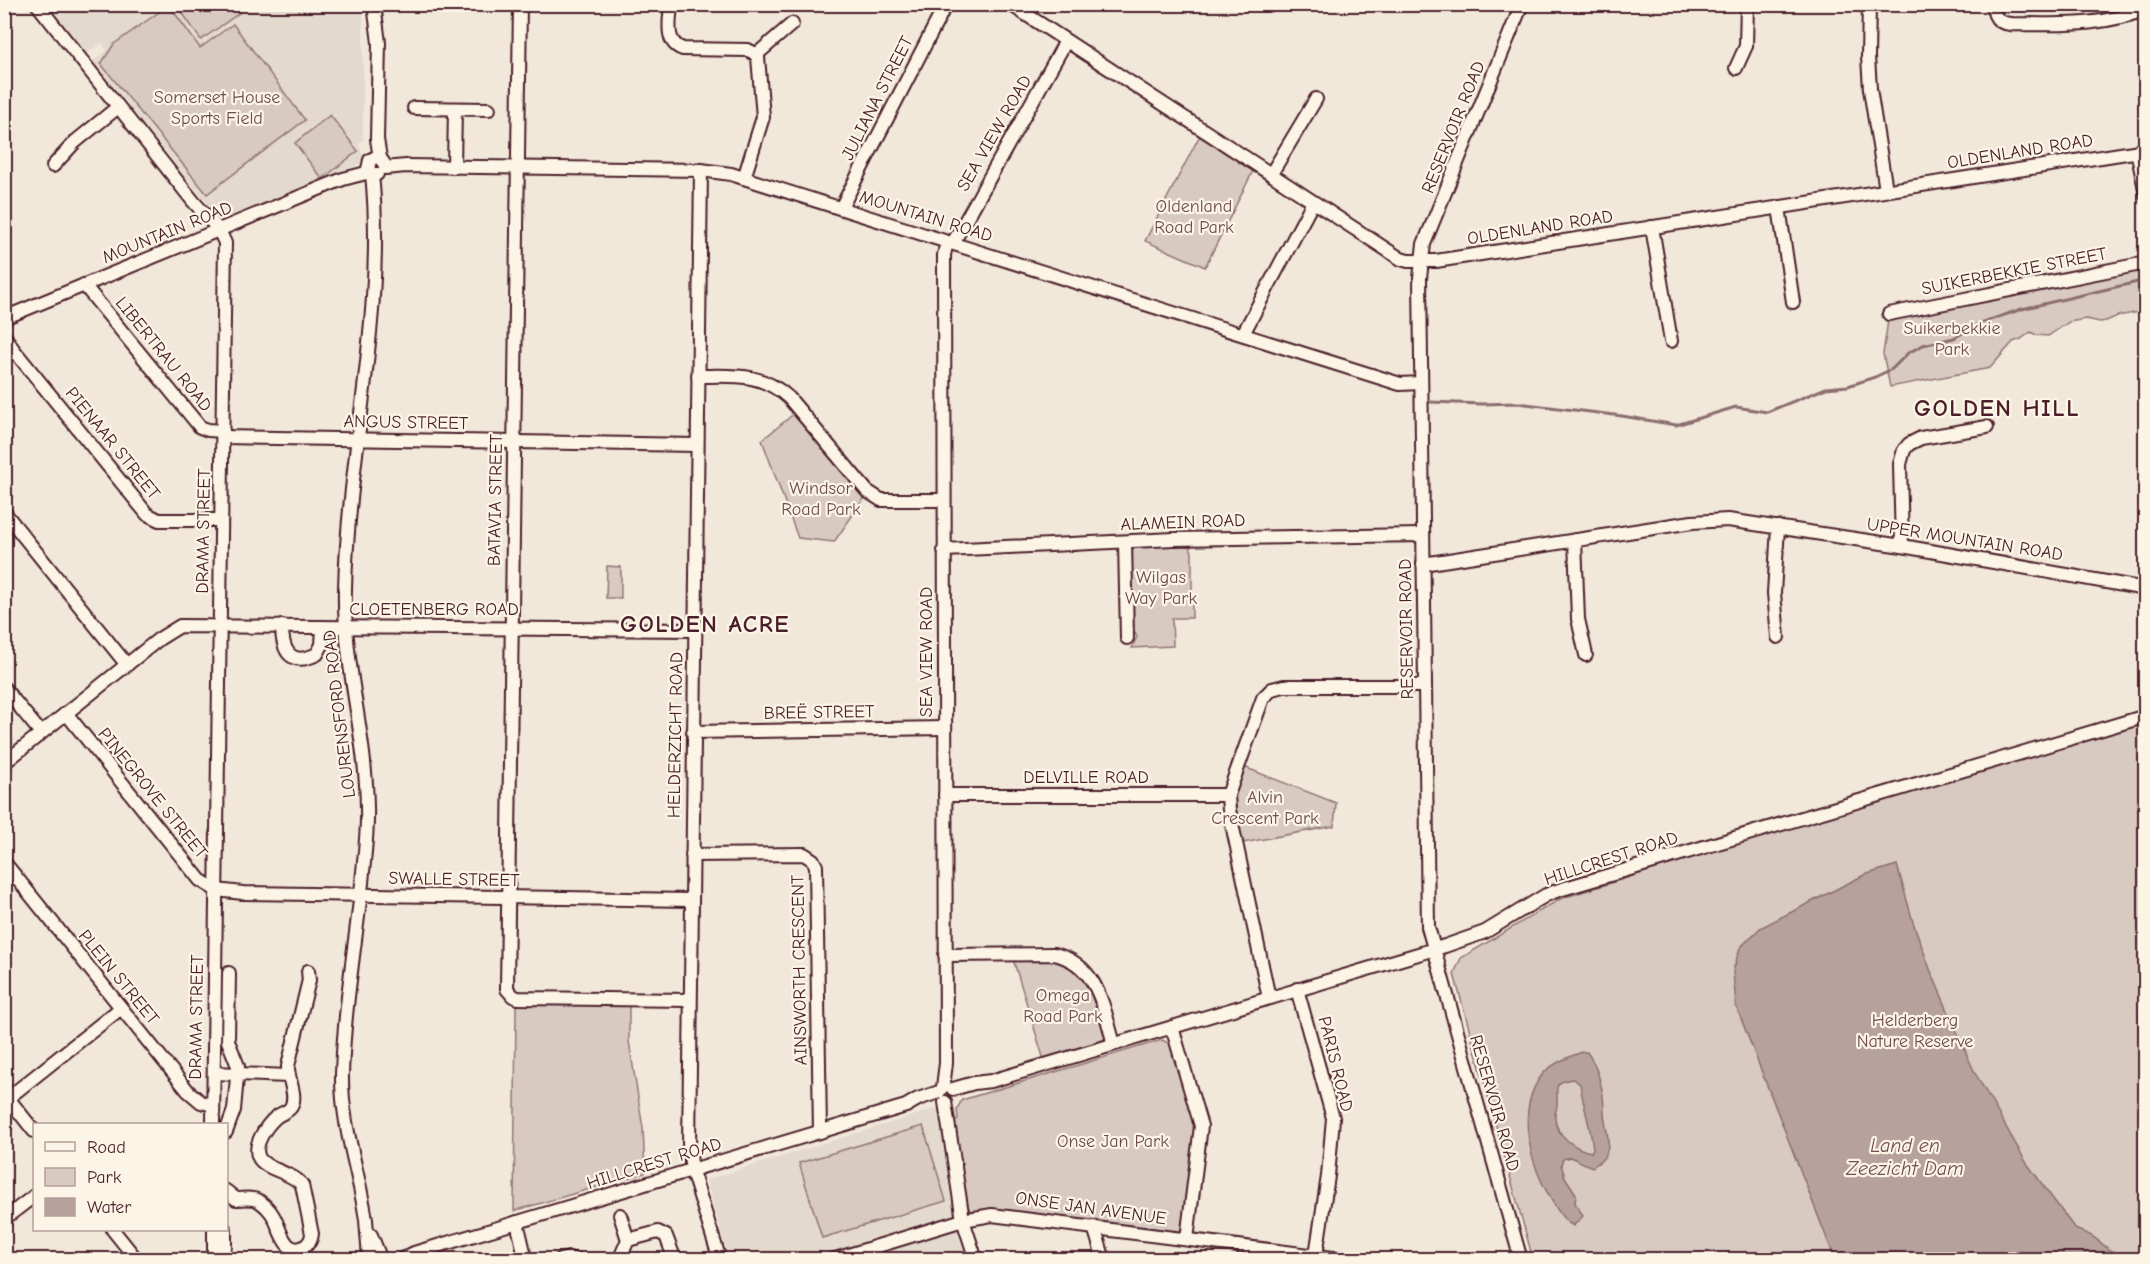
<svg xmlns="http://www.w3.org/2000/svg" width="2150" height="1264" viewBox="0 0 2150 1264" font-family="'Comic Neue',sans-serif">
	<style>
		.built { fill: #e4d9cd }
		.green { fill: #d8cac0; stroke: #917476; stroke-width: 1.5 }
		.water { fill: #b6a19c; stroke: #8b6d6f; stroke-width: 1.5; fill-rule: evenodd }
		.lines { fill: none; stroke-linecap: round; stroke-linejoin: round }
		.stream { stroke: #8b6d6f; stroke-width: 3 }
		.minor-casing { stroke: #4a1f2b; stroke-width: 16 }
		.minor { stroke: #fcf5e5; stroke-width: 12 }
		.labels { text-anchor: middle; stroke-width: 4.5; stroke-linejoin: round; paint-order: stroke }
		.park-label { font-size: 18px; fill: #6e4a50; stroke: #fcf5e5 }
		.street-label { font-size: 18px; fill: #4a1f2b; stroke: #fcf5e5 }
		.water-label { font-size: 20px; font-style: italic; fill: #704c53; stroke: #fcf5e5 }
		.district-label { font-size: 24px; font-weight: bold; letter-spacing: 1.5px; fill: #4a1f2b; stroke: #fcf5e5 }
	</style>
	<rect width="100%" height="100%" fill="#f1e8da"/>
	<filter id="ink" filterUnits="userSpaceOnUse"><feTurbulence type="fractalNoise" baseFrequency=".0167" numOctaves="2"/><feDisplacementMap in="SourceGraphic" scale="12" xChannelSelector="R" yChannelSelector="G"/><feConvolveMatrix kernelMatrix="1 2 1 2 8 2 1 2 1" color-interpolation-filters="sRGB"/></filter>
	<g filter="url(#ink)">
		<g class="built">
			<path d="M47 5H363V140L359 143 364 162 223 220 217 216 93 61 107 51 102 43 86 54Z"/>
			<path d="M941 1107 958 1233 966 1259H729L706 1180Z"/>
		</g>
		<g class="green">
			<path d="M169 5 200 48 233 24 305 120 207 194 101 64 114 44Z"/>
			<path d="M177 5H233L239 13 201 40Z"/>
			<path d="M330 115 358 151 322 179 295 143Z"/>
			<path d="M1200 135 1254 169 1205 267 1145 241Z"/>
			<path d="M2145 263V311L2118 316 2106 321 2100 322 2086 319 2069 322 2048 336 2036 335 2031 332 2021 339 2013 342 1990 368 1890 387 1883 354 1889 314Z"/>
			<path d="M796 412 866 496 834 542 798 538 762 440Z"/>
			<path d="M1189 544 1192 552V618H1172L1173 646 1132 648 1137 637 1132 627 1130 553 1136 546Z"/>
			<path d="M607 566 621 567V598H606Z"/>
			<path d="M2145 721V1259H1533L1454 974 1461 958 1560 899 1696 856Z"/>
			<path d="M1244 767 1336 803 1334 826 1242 843 1234 795Z"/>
			<path d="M1051 958 1074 966 1093 989 1106 1036 1101 1043 1044 1060 1013 959Z"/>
			<path d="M516 1005H629V1041L643 1128 645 1173 514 1211Z"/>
			<path d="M1162 1040 1170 1044 1197 1126 1184 1227 1180 1231 1174 1232 1024 1212 996 1210 976 1212 970 1210 967 1205 955 1121 958 1120 957 1109 962 1100Z"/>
			<path d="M923 1126 946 1201 822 1238 799 1163Z"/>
		</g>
		<g class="water">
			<path d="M1897 865 1913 922 1930 969 1974 1071 2026 1162 2075 1229 2092 1236 2110 1250 2132 1259H1835L1736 1006 1733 971 1740 948 1760 928 1864 875Z"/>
			<path d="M1582 1052H1587C1599 1069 1604 1092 1604 1112 1604 1126 1612 1140 1606 1154 1603 1161 1597 1164 1592 1167L1570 1157 1563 1159 1561 1165 1565 1177 1576 1194 1575 1203 1583 1216 1573 1226C1563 1220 1558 1211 1552 1201 1531 1167 1514 1111 1542 1075 1550 1064 1569 1057 1582 1052ZM1573 1079 1580 1084C1583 1106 1591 1127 1593 1149L1591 1152C1575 1149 1557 1136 1555 1119 1554 1114 1557 1109 1557 1105 1558 1089 1551 1082 1573 1079Z"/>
		</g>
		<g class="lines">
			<path class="stream" d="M1430 402 1482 404 1518 403 1622 416 1676 425 1736 407 1767 412 1826 388 1848 386 1875 377 1892 369 1908 353 1923 345 1954 338 1978 324 2022 309 2146 280"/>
			<g class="minor-casing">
				<g id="minor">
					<path d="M37 4 193 201 219 230 225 243 213 1124"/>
					<path d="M374 4 379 43 377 139 380 158"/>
					<path d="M520 4 507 989 513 996 518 998 690 1000"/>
					<path d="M671 4C670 20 664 43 683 49L748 50 754 53 758 57 763 117 744 178"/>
					<path d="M1010 4 1401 259 1408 261H1436L2146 150"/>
					<path d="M1869 4 1868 57 1870 89 1886 190"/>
					<path d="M1993 4C1993 11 1994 17 2000 21 2008 26 2022 24 2032 24 2071 25 2109 24 2146 9"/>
					<path d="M756 55 792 24"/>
					<path d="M1736 68 1746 46 1747 4"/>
					<path d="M414 108 489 109"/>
					<path d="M2137 151 2146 194"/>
					<path d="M53 166 75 142 118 107"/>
					<path d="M454 167 455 109"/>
					<path d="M385 168 406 166 701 170 731 174 1400 384 1421 383"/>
					<path d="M701 170 689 1147 692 1171 720 1260"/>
					<path d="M377 174H372L368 169 370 160 376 157 380 158 385 165"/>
					<path d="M1271 174 1316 99"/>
					<path d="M1779 207 1793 302"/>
					<path d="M841 208 946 4"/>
					<path d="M1652 227 1671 341"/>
					<path d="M953 243 1066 41"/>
					<path d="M84 285 200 427 208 430 223 431"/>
					<path d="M1889 314 2146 263"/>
					<path d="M4 318 343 179 370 172"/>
					<path d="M1243 334 1313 202"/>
					<path d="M4 335 13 349 147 514 159 520H221"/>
					<path d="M698 376C734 376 761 372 789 398L867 491 881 500H944"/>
					<path d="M223 437 697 445"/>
					<path d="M4 512 127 665"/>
					<path d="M1778 527 1774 593 1778 637"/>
					<path d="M1575 540 1578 619 1586 655"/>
					<path d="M1125 542 1127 638"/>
					<path d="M1902 546 1900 464 1904 450 1909 444 1921 438 1987 427"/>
					<path d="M944 550 1174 539 1422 535"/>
					<path d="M1423 564 1692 522 1728 520 1902 546 2146 589"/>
					<path d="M282 626C282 651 290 667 317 654L322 645 323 627"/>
					<path d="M4 688 41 733"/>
					<path d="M66 713 200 880 216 890 243 893 691 900"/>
					<path d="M693 732 945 728"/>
					<path d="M4 763 159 639 180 626 694 630"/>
					<path d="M945 795H1228"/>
					<path d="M692 855 804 854 813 860 816 866 820 1132"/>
					<path d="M4 862 188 1091 201 1102 213 1105"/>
					<path d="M945 955 1054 954C1098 964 1103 1007 1114 1044"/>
					<path d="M1297 989 1333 1118 1328 1176 1316 1255"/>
					<path d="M1269 998 1229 810 1228 795 1263 698 1272 689 1284 686H1424"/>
					<path d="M1172 1027 1201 1126 1187 1239"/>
					<path d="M214 1073 288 1076"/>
					<path d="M943 1087 946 1063 944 255 947 242"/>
					<path d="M953 1089 974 1083 991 1081 1445 946 1485 932 1546 895 1559 890 2146 716"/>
					<path d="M4 1093 34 1131"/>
					<path d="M8 1098 121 1008"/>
					<path d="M945 1102 963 1220 976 1260"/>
					<path d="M226 1132 234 1110 238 1066 228 1041 229 973"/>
					<path d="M226 1191 236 1199C244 1199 252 1197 259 1201 280 1215 276 1232 288 1245 298 1254 311 1245 312 1234L302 1185C292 1172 266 1170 259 1158 252 1145 267 1125 276 1117 281 1113 288 1112 291 1107 298 1095 287 1078 288 1066L309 980 308 971"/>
					<path d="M620 1215 628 1240"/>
					<path d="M4 1219 34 1196"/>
					<path d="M517 1222 526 1260"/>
					<path d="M1094 1227 1104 1260"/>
					<path d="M113 1230 137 1260"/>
					<path d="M214 1230V1260"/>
					<path d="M225 1230V1247"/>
					<path d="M371 1235 379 1255"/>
					<path d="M369 1258C368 1246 367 1233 366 1220 359 1171 341 1124 342 1074 344 1011 355 947 362 883 364 858 368 833 367 807 366 734 343 662 345 589 348 450 386 312 372 174"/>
					<path d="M400 1260 414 1253 906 1106 918 1099 939 1092"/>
					<path d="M560 1260 569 1258 578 1260"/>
					<path d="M619 1260 628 1240 658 1232 666 1236 675 1260"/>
					<path d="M832 1260 963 1220 992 1215 1349 1260"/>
					<path d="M1521 1260 1428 927 1420 278 1424 244 1522 4"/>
				</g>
			</g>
			<use href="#minor" class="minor"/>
		</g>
	</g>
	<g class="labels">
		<g class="park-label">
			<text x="217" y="103">Somerset House<tspan x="217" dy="21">Sports Field</tspan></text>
			<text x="1194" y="212">Oldenland<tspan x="1194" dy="21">Road Park</tspan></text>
			<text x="1952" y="334">Suikerbekkie<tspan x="1952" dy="21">Park</tspan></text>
			<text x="821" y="494">Windsor<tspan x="821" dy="21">Road Park</tspan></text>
			<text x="1161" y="583">Wilgas<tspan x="1161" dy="21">Way Park</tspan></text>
			<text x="1265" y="803">Alvin<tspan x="1265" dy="21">Crescent Park</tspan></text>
			<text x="1063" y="1001">Omega<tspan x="1063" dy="21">Road Park</tspan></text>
			<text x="1915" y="1026">Helderberg<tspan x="1915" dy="21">Nature Reserve</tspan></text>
			<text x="1113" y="1147">Onse Jan Park</text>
		</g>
		<g class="street-label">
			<text transform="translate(877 98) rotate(-63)" y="6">JULIANA STREET</text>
			<text transform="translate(1453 127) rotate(-68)" y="6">RESERVOIR ROAD</text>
			<text transform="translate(994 133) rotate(-60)" y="6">SEA VIEW ROAD</text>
			<text transform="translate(2020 151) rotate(-9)" y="6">OLDENLAND ROAD</text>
			<text transform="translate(926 216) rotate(17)" y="6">MOUNTAIN ROAD</text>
			<text transform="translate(1540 227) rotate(-9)" y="6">OLDENLAND ROAD</text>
			<text transform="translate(167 232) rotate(-22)" y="6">MOUNTAIN ROAD</text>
			<text transform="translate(2014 271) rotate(-11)" y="6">SUIKERBEKKIE STREET</text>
			<text transform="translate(164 354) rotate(51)" y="6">LIBERTRAU ROAD</text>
			<text transform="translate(406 422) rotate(1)" y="6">ANGUS STREET</text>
			<text transform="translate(113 443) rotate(51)" y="6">PIENAAR STREET</text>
			<text transform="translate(495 500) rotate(-89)" y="6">BATAVIA STREET</text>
			<text transform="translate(1183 522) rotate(-2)" y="6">ALAMEIN ROAD</text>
			<text transform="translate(203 531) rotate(-89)" y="6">DRAMA STREET</text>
			<text transform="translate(1965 539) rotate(9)" y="6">UPPER MOUNTAIN ROAD</text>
			<text x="434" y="615">CLOETENBERG ROAD</text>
			<text transform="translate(1406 629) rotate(-91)" y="6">RESERVOIR ROAD</text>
			<text transform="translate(926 652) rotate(-90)" y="6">SEA VIEW ROAD</text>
			<text transform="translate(819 712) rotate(-1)" y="6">BREË STREET</text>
			<text transform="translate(339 714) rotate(-97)" y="6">LOURENSFORD ROAD</text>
			<text transform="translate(675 735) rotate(-89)" y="6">HELDERZICHT ROAD</text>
			<text x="1086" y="783">DELVILLE ROAD</text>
			<text transform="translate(153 793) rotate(51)" y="6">PINEGROVE STREET</text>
			<text transform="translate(1611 858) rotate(-18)" y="6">HILLCREST ROAD</text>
			<text transform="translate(454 879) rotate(1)" y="6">SWALLE STREET</text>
			<text transform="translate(799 970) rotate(-91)" y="6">AINSWORTH CRESCENT</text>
			<text transform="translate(119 977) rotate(51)" y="6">PLEIN STREET</text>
			<text transform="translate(196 1017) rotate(-89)" y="6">DRAMA STREET</text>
			<text transform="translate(1336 1064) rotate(76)" y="6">PARIS ROAD</text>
			<text transform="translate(1495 1103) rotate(74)" y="6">RESERVOIR ROAD</text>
			<text transform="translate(654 1163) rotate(-17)" y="6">HILLCREST ROAD</text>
			<text transform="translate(1091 1208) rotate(8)" y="6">ONSE JAN AVENUE</text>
		</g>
		<g class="water-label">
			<text x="1905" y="1152">Land en<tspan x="1905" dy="23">Zeezicht Dam</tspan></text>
		</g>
		<g class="district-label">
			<text x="1997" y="416">GOLDEN HILL</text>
			<text x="705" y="632">GOLDEN ACRE</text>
		</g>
	</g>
	<rect width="2150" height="1264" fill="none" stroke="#fcf5e5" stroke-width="24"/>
	<rect x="12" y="12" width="2126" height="1240" fill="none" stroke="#4a1f2b" stroke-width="2" filter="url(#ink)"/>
	<rect x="33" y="1123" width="195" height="108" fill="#fcf5e5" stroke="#b59f9b" stroke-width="1.5"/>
	<rect x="45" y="1142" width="30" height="9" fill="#fcf5e5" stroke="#b59f9b" stroke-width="1.5"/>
	<text x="87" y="1153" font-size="18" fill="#4a1f2b">Road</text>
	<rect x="45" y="1168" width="30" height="18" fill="#d8cac0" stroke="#b59f9b" stroke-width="1.5"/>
	<text x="87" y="1183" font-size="18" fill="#4a1f2b">Park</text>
	<rect x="45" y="1198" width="30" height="18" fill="#b6a19c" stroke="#b59f9b" stroke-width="1.5"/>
	<text x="87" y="1213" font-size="18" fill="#4a1f2b">Water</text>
</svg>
